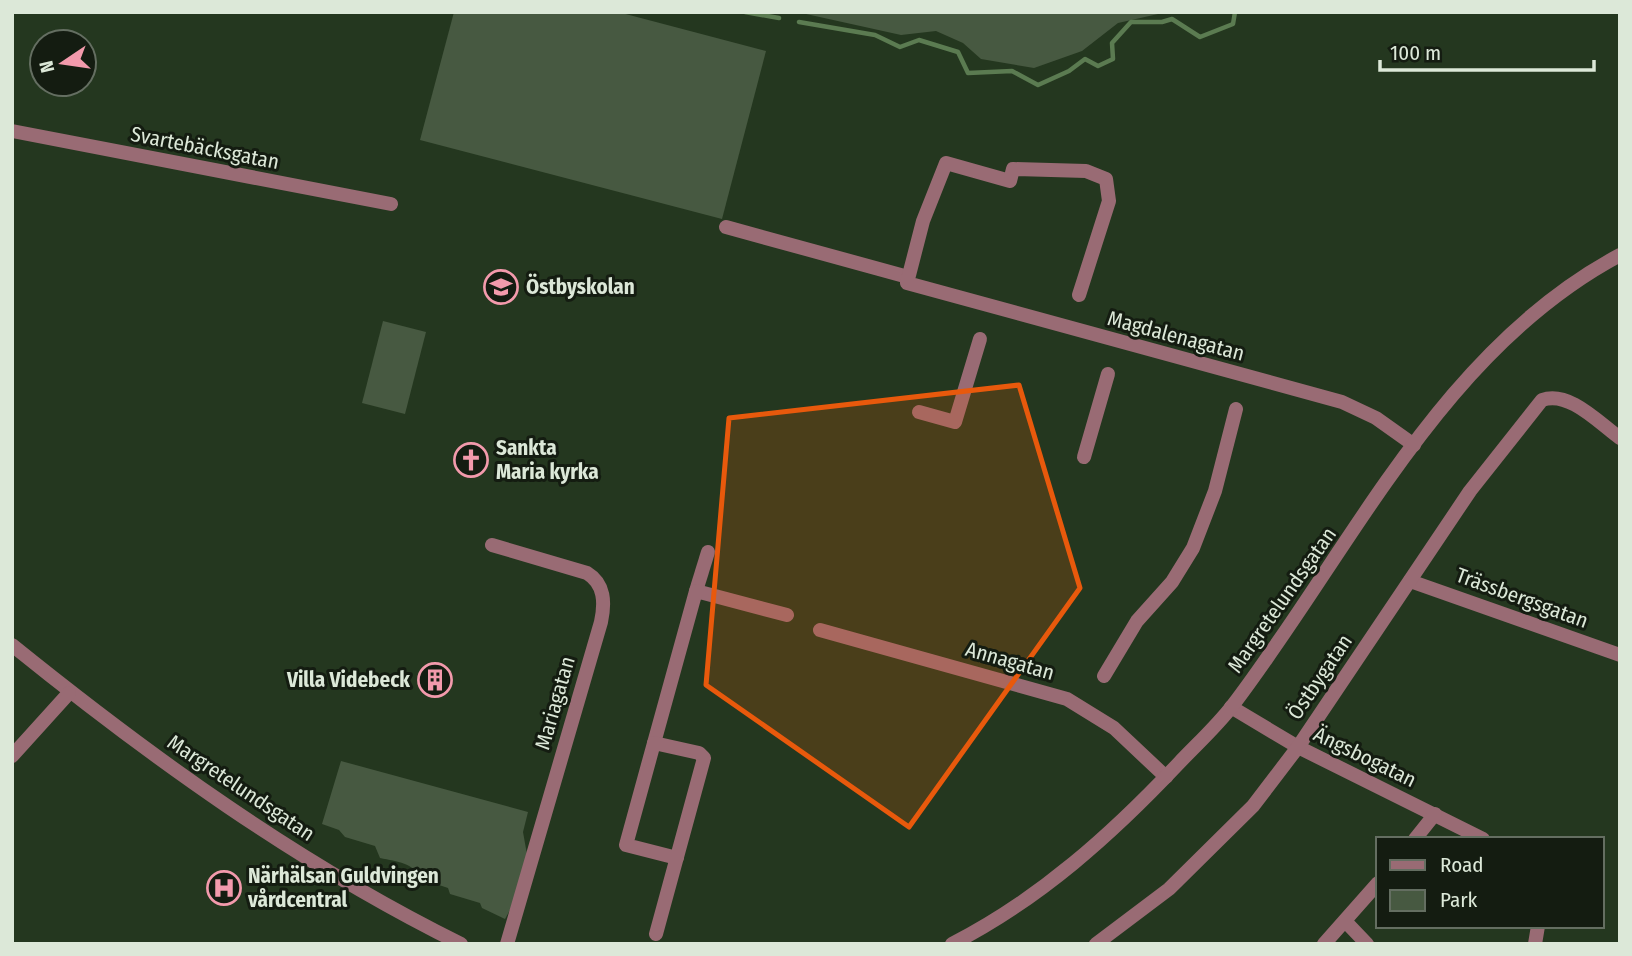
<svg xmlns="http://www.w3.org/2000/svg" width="1632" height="956" viewBox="0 0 1632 956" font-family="'Fira Sans Condensed',sans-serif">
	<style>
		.green { fill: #475941 }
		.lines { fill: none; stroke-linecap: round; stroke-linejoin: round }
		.stream { stroke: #5b7b51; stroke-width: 4.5 }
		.street { stroke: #996b74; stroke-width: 14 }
		.marked { fill: #e8590c; fill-opacity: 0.2; stroke: #e8590c; stroke-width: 5; stroke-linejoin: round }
		.labels { text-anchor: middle; stroke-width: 6; stroke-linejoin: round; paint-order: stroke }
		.street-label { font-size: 21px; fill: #dce8d8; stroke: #141c11 }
		.poi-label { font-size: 21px; font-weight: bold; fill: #dce8d8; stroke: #141c11; text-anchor: start }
	</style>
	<rect width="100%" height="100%" fill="#24371f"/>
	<g class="green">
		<path d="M454 12H618L766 51 722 219 420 140Z"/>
		<path d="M797 12H1167L1118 23 1082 51 1034 68 981 59 963 43 936 31 901 35Z"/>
		<path d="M383 321 426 332 405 414 362 403Z"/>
		<path d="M341 761 528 812 523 832 528 860 521 890 505 919 482 908 480 903 450 894 448 888 421 879C413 862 398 862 380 858L375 846 345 837 339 830 322 824Z"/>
	</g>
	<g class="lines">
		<g class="stream">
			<path d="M745 12 779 18"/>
			<path d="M799 22 875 35 900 47 919 40 958 52 968 73 1012 71 1038 85 1069 71 1085 59 1098 66 1113 59 1112 43 1131 22H1162L1172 19 1200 37 1233 24 1235 12"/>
		</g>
		<g class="street">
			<path d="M12 131 391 204"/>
			<path d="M726 227 908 277"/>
			<path d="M1079 295 1109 201 1106 179 1086 171 1013 169 1010 181 946 163 923 221 907 283 1342 402 1376 418 1414 445"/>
			<path d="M919 412 955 422 980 339"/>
			<path d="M1084 457 1108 374"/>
			<path d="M492 545 587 573C605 584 605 603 601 622L507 944"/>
			<path d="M1410 581 1620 655"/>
			<path d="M696 591 708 552"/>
			<path d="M820 630 1067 699 1114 728 1166 777"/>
			<path d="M12 645C152 758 299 864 461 944"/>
			<path d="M1104 676 1137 621 1172 582 1193 548 1215 491 1236 409"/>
			<path d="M1231 707 1298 747 1483 839"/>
			<path d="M654 743 696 591 787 615"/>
			<path d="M12 756 69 693"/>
			<path d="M1415 839 1435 814"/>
			<path d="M1346 922 1367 944"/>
			<path d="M656 934 704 758 699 753 654 743 626 845 677 858"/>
			<path d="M952 944C1040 899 1112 834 1179 763 1197 744 1217 726 1233 705 1351 550 1441 350 1620 255"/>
			<path d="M1096 944 1169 889 1253 806 1298 747 1470 491 1542 400C1569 390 1599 423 1620 438"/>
			<path d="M1324 944 1378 883"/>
			<path d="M1535 944 1538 926"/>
		</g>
	</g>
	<path class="marked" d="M1019 385 1080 588 909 827 706 685 729 418Z"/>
	<defs>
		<g id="school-ring" transform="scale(1.75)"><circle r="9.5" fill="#141c11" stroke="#f39aac" stroke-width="1.5"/><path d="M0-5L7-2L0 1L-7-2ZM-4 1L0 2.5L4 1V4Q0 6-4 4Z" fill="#f39aac"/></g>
		<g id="church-ring" transform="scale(1.75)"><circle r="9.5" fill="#141c11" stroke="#f39aac" stroke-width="1.5"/><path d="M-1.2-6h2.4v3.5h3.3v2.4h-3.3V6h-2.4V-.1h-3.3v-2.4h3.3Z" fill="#f39aac"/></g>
		<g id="building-ring" transform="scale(1.75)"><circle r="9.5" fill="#141c11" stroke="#f39aac" stroke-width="1.5"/><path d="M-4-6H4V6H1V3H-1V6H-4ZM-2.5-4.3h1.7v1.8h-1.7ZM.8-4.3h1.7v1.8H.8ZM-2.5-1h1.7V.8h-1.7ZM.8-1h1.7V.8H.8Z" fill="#f39aac"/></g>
		<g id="hospital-ring" transform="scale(1.75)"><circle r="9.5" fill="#141c11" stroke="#f39aac" stroke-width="1.5"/><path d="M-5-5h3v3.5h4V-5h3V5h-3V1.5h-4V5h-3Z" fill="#f39aac"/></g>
	</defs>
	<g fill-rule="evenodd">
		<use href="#school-ring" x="501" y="287"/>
		<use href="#church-ring" x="471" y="460"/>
		<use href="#building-ring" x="435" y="680"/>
		<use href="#hospital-ring" x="224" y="888"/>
	</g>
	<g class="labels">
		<g class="street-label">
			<text transform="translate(205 148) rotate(11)" y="7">Svartebäcksgatan</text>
			<text transform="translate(1176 336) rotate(15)" y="7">Magdalenagatan</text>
			<text transform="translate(1522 598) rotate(20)" y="7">Trässbergsgatan</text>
			<text transform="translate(1282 600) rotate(-55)" y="7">Margretelundsgatan</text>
			<text transform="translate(1010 661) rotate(16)" y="7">Annagatan</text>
			<text transform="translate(1320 677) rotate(-56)" y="7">Östbygatan</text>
			<text transform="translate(555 703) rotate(-74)" y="7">Mariagatan</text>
			<text transform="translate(1365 757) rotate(26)" y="7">Ängsbogatan</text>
			<text transform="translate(241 788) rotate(34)" y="7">Margretelundsgatan</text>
		</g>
		<g class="poi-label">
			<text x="526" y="294">Östbyskolan</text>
			<text x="496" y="455">Sankta<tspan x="496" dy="24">Maria kyrka</tspan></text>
			<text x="410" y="687" text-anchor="end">Villa Videbeck</text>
			<text x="248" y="883">Närhälsan Guldvingen<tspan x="248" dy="24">vårdcentral</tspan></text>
		</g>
	</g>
	<rect width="1632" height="956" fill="none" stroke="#dce8d8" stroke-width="28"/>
	<rect x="1376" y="837" width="228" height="91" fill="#141c11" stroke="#646e61" stroke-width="2"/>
	<rect x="1390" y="860" width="35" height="10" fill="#996b74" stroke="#646e61" stroke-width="2"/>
	<text x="1440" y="872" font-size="21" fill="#dce8d8">Road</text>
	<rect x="1390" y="890" width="35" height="21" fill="#475941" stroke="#646e61" stroke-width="2"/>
	<text x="1440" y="907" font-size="21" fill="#dce8d8">Park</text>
	<g transform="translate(63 63) rotate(257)"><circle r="33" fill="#141c11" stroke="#646e61" stroke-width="2"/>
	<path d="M0-5L12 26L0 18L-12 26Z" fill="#f39aac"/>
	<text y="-10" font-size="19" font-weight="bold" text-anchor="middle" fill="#dce8d8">N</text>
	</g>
	<path d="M1380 60v10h214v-10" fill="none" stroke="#dce8d8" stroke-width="3.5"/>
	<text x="1390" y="60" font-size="21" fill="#dce8d8" stroke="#141c11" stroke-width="5" paint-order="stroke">100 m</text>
</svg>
